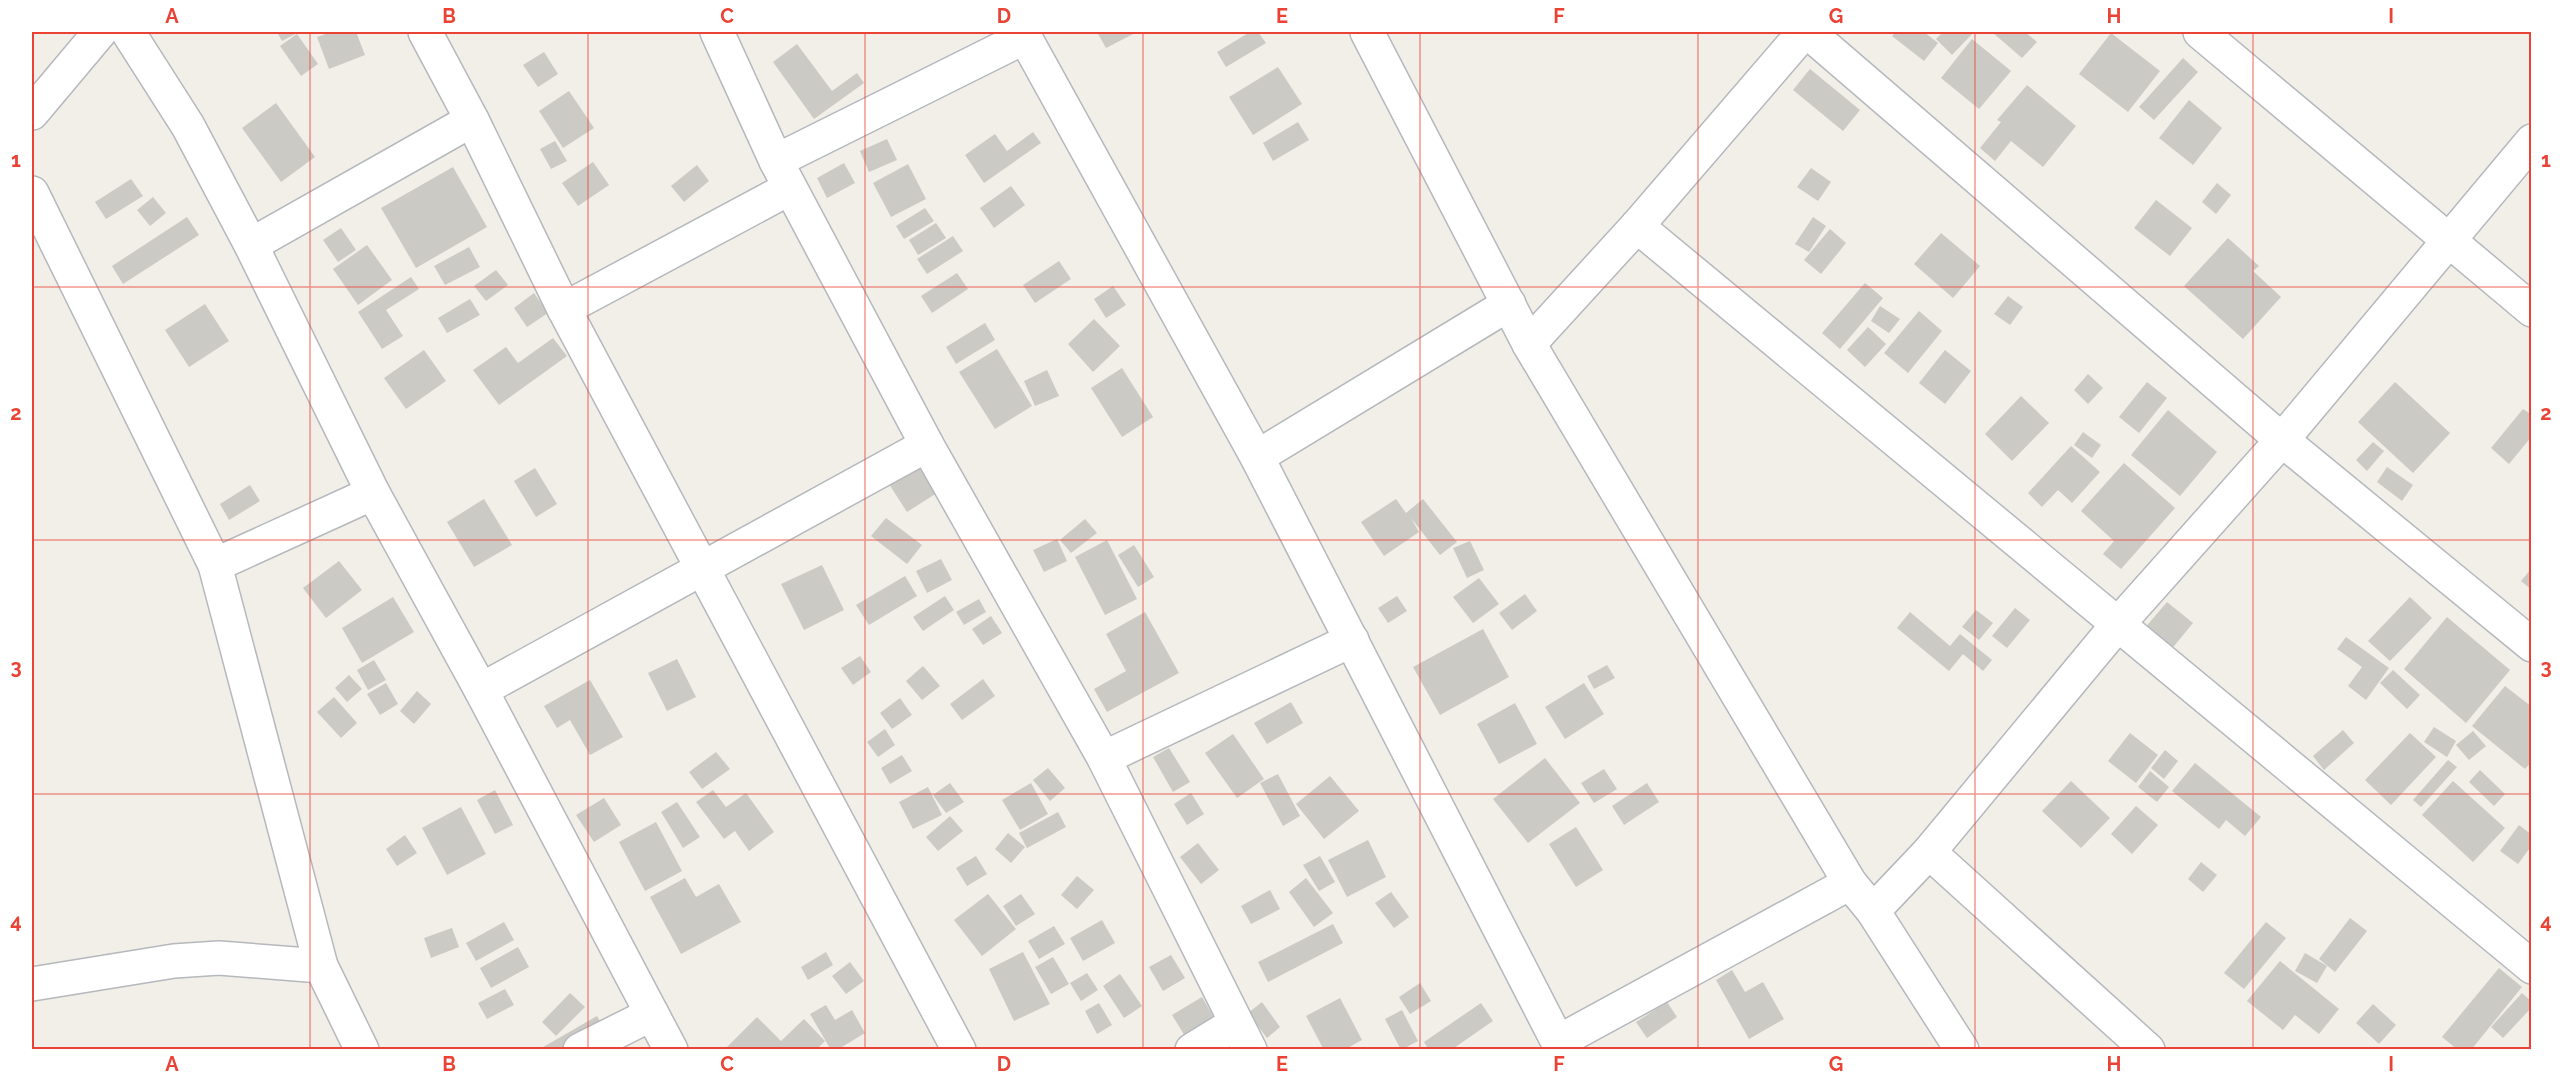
<svg xmlns="http://www.w3.org/2000/svg" width="2563" height="1081" viewBox="0 0 2563 1081" font-family="Raleway,sans-serif">
	<style>
		.building { fill: #cccac5 }
		.lines { fill: none; stroke-linecap: round; stroke-linejoin: round }
		.minor-casing { stroke: #b5b8bc; stroke-width: 36 }
		.minor { stroke: #fff; stroke-width: 33 }
		.grid { fill: none; stroke: #ea4335; stroke-width: 1.5; stroke-opacity: 0.55 }
		.neatline { fill: none; stroke: #ea4335; stroke-width: 2 }
		.grid-label { font-size: 20px; text-anchor: middle; font-weight: bold; fill: #ea4335 }
	</style>
	<rect width="100%" height="100%" fill="#f1efe8"/>
	<g class="building">
		<path d="M277 32H299L282 41Z"/>
		<path d="M331 32H356L365 55 329 69 317 37Z"/>
		<path d="M1097 32H1137L1106 48Z"/>
		<path d="M1250 32H1258L1266 43 1226 67 1217 52Z"/>
		<path d="M1896 32H1924L1938 43 1924 61 1892 36Z"/>
		<path d="M1943 32H1969L1972 34 1952 55 1936 39Z"/>
		<path d="M1992 32H2025L2037 42 2022 58Z"/>
		<path d="M2111 33 2160 71 2128 112 2079 74Z"/>
		<path d="M297 34 318 64 301 76 280 46Z"/>
		<path d="M1972 39 2011 71 1979 109 1941 78Z"/>
		<path d="M797 44 832 91 857 73 864 83 814 119 773 62Z"/>
		<path d="M544 52 558 74 538 87 523 65Z"/>
		<path d="M2183 58 2198 72 2154 120 2139 107Z"/>
		<path d="M1278 67 1302 104 1253 135 1229 97Z"/>
		<path d="M1810 69 1860 110 1843 131 1793 90Z"/>
		<path d="M2027 85 2076 126 2043 167 2011 141 1995 161 1980 148 2001 122 1997 120Z"/>
		<path d="M569 91 594 128 563 148 539 111Z"/>
		<path d="M2189 100 2222 128 2193 165 2159 138Z"/>
		<path d="M276 103 315 157 281 182 242 128Z"/>
		<path d="M1298 122 1309 140 1273 161 1263 143Z"/>
		<path d="M1033 132 1041 143 984 183 965 155 995 134 1007 151Z"/>
		<path d="M887 139 897 160 869 172 860 151Z"/>
		<path d="M555 141 567 161 551 169 540 149Z"/>
		<path d="M593 162 609 185 578 206 562 183Z"/>
		<path d="M844 163 855 183 827 198 817 178Z"/>
		<path d="M908 164 926 199 891 217 873 183Z"/>
		<path d="M697 165 709 181 684 202 671 186Z"/>
		<path d="M453 167 487 227 416 268 381 208Z"/>
		<path d="M1811 168 1831 182 1818 201 1797 187Z"/>
		<path d="M131 179 143 196 106 219 95 202Z"/>
		<path d="M2217 183 2231 195 2216 214 2202 202Z"/>
		<path d="M1011 186 1025 205 994 228 980 208Z"/>
		<path d="M153 197 166 213 150 226 137 210Z"/>
		<path d="M2156 200 2192 228 2170 256 2134 228Z"/>
		<path d="M925 208 934 221 904 239 896 226Z"/>
		<path d="M187 217 199 235 123 284 112 266Z"/>
		<path d="M1813 217 1826 226 1809 252 1795 244Z"/>
		<path d="M936 223 946 238 918 255 909 240Z"/>
		<path d="M341 228 356 250 338 262 323 240Z"/>
		<path d="M1830 229 1846 243 1821 274 1804 260Z"/>
		<path d="M1941 233 1980 266 1953 298 1914 264Z"/>
		<path d="M953 236 963 251 927 274 917 259Z"/>
		<path d="M2228 238 2259 266 2253 271 2281 297 2243 339 2184 286Z"/>
		<path d="M367 245 392 280 358 305 333 269Z"/>
		<path d="M469 247 480 267 445 285 434 266Z"/>
		<path d="M1059 261 1071 279 1035 303 1023 285Z"/>
		<path d="M496 270 508 285 486 301 474 286Z"/>
		<path d="M957 273 968 289 932 313 921 296Z"/>
		<path d="M411 277 419 289 386 310 403 336 382 349 358 312Z"/>
		<path d="M1865 283 1883 298 1840 349 1822 333Z"/>
		<path d="M1113 286 1126 305 1106 318 1094 299Z"/>
		<path d="M534 293 548 313 527 327 514 308Z"/>
		<path d="M2008 296 2023 307 2010 325 1994 314Z"/>
		<path d="M470 299 480 315 447 333 438 318Z"/>
		<path d="M205 304 229 341 189 367 165 330Z"/>
		<path d="M1880 306 1900 319 1889 333 1871 321Z"/>
		<path d="M1919 311 1942 331 1908 373 1884 353Z"/>
		<path d="M1094 319 1120 346 1093 372 1068 344Z"/>
		<path d="M985 323 995 340 956 364 946 347Z"/>
		<path d="M1868 327 1886 344 1865 367 1847 350Z"/>
		<path d="M553 338 567 356 499 405 473 370 506 347 518 363Z"/>
		<path d="M997 349 1032 406 995 429 959 372Z"/>
		<path d="M424 350 446 381 406 409 384 378Z"/>
		<path d="M1945 350 1971 371 1945 404 1919 383Z"/>
		<path d="M1122 368 1153 417 1122 437 1091 388Z"/>
		<path d="M1047 370 1059 396 1035 406 1024 381Z"/>
		<path d="M2088 374 2103 388 2088 404 2074 390Z"/>
		<path d="M2147 382 2167 398 2139 433 2119 417Z"/>
		<path d="M2395 382 2450 433 2413 473 2358 422Z"/>
		<path d="M2021 396 2049 423 2012 461 1985 434Z"/>
		<path d="M2523 409 2532 415V436L2509 464 2491 448Z"/>
		<path d="M2168 410 2217 452 2180 496 2131 455Z"/>
		<path d="M2083 432 2101 445 2092 458 2074 445Z"/>
		<path d="M2373 442 2384 451 2367 471 2356 460Z"/>
		<path d="M2071 446 2100 472 2072 503 2058 490 2042 507 2028 493Z"/>
		<path d="M921 463 940 491 907 512 889 484Z"/>
		<path d="M2124 463 2175 508 2121 569 2103 554 2114 541 2081 511Z"/>
		<path d="M2387 467 2413 485 2402 501 2377 482Z"/>
		<path d="M535 468 557 504 536 517 514 481Z"/>
		<path d="M250 485 260 501 229 520 220 504Z"/>
		<path d="M484 499 512 545 474 567 447 522Z"/>
		<path d="M1396 499 1406 513 1423 499 1457 542 1440 555 1411 518 1419 532 1384 556 1361 522Z"/>
		<path d="M886 518 922 545 907 564 871 536Z"/>
		<path d="M1085 519 1097 533 1071 553 1060 540Z"/>
		<path d="M1057 539 1067 561 1044 572 1033 550Z"/>
		<path d="M1107 540 1137 599 1105 615 1075 557Z"/>
		<path d="M1470 541 1484 570 1467 578 1453 548Z"/>
		<path d="M1134 545 1154 577 1138 587 1118 555Z"/>
		<path d="M941 559 952 580 927 593 916 571Z"/>
		<path d="M339 561 362 590 326 618 303 588Z"/>
		<path d="M822 565 844 610 804 630 781 584Z"/>
		<path d="M2532 568V590L2521 581Z"/>
		<path d="M905 576 917 596 869 625 856 605Z"/>
		<path d="M1479 578 1499 604 1473 623 1453 597Z"/>
		<path d="M1525 594 1537 611 1512 630 1499 613Z"/>
		<path d="M945 596 954 610 923 631 913 617Z"/>
		<path d="M1397 596 1407 611 1388 623 1378 608Z"/>
		<path d="M393 597 414 632 362 663 342 628Z"/>
		<path d="M2410 597 2432 618 2390 661 2368 641Z"/>
		<path d="M979 599 986 612 964 625 956 612Z"/>
		<path d="M2167 602 2193 623 2170 651 2144 629Z"/>
		<path d="M2015 608 2030 620 2007 648 1992 636Z"/>
		<path d="M1976 610 1993 623 1979 640 1962 627Z"/>
		<path d="M1145 612 1179 673 1107 712 1094 689 1126 671 1106 634Z"/>
		<path d="M1910 612 1950 646 1960 634 1992 660 1983 671 1963 654 1949 671 1897 628Z"/>
		<path d="M991 616 1002 633 983 645 972 629Z"/>
		<path d="M2447 617 2510 670 2466 723 2404 669Z"/>
		<path d="M1483 629 1509 677 1440 715 1413 667Z"/>
		<path d="M2346 637 2389 668 2366 700 2348 686 2362 667 2337 649Z"/>
		<path d="M860 656 871 672 853 685 841 668Z"/>
		<path d="M677 659 696 697 667 711 648 673Z"/>
		<path d="M374 660 386 680 368 690 357 670Z"/>
		<path d="M1607 665 1615 678 1594 689 1587 676Z"/>
		<path d="M923 666 940 686 922 700 906 681Z"/>
		<path d="M2393 670 2420 695 2407 709 2380 683Z"/>
		<path d="M349 675 362 689 347 702 335 688Z"/>
		<path d="M983 679 995 696 962 720 950 704Z"/>
		<path d="M590 680 623 737 590 755 570 720 557 728 544 706Z"/>
		<path d="M386 683 398 704 380 715 367 694Z"/>
		<path d="M1584 683 1604 714 1565 739 1545 707Z"/>
		<path d="M2505 686 2532 707V761L2525 769 2472 726Z"/>
		<path d="M417 691 431 704 414 724 400 711Z"/>
		<path d="M334 697 357 723 341 738 317 712Z"/>
		<path d="M900 698 912 715 892 729 880 713Z"/>
		<path d="M1291 702 1303 723 1267 744 1254 723Z"/>
		<path d="M1515 703 1537 744 1499 764 1477 724Z"/>
		<path d="M2434 727 2456 741 2447 757 2424 742Z"/>
		<path d="M885 729 895 745 878 757 867 742Z"/>
		<path d="M2343 730 2354 743 2324 770 2313 756Z"/>
		<path d="M2473 731 2486 746 2469 760 2456 745Z"/>
		<path d="M2130 733 2158 755 2136 783 2108 761Z"/>
		<path d="M2410 733 2436 757 2391 805 2365 780Z"/>
		<path d="M1233 734 1264 779 1237 798 1205 753Z"/>
		<path d="M1169 748 1190 782 1173 792 1153 757Z"/>
		<path d="M2165 750 2178 761 2164 779 2151 768Z"/>
		<path d="M716 752 730 769 702 789 689 772Z"/>
		<path d="M902 755 912 771 890 784 881 768Z"/>
		<path d="M1545 758 1580 803 1528 843 1493 799Z"/>
		<path d="M2448 760 2457 767 2421 807 2413 800Z"/>
		<path d="M2195 763 2261 817 2245 836 2226 820 2219 829 2172 791Z"/>
		<path d="M1048 768 1065 788 1050 801 1033 780Z"/>
		<path d="M1604 769 1617 789 1594 803 1581 783Z"/>
		<path d="M2480 770 2505 794 2494 806 2469 782Z"/>
		<path d="M2150 771 2169 787 2157 802 2138 787Z"/>
		<path d="M1278 774 1300 816 1283 826 1260 783Z"/>
		<path d="M1330 776 1359 811 1324 839 1296 804Z"/>
		<path d="M2071 781 2110 818 2081 848 2042 811Z"/>
		<path d="M2453 781 2505 828 2473 862 2422 815Z"/>
		<path d="M950 783 964 802 946 813 933 795Z"/>
		<path d="M1031 783 1048 814 1020 830 1002 800Z"/>
		<path d="M1647 783 1659 802 1624 825 1612 806Z"/>
		<path d="M928 787 942 815 913 829 899 802Z"/>
		<path d="M495 790 513 825 495 834 477 800Z"/>
		<path d="M713 790 726 807 746 793 774 832 749 851 735 831 724 839 696 802Z"/>
		<path d="M1191 793 1204 814 1187 825 1174 804Z"/>
		<path d="M604 798 621 825 594 842 576 815Z"/>
		<path d="M677 802 700 837 683 848 661 812Z"/>
		<path d="M2136 806 2158 825 2132 854 2111 834Z"/>
		<path d="M461 807 486 854 447 875 422 828Z"/>
		<path d="M1058 812 1066 827 1027 848 1019 833Z"/>
		<path d="M950 816 963 831 938 851 926 837Z"/>
		<path d="M656 822 682 871 645 891 619 842Z"/>
		<path d="M2519 825 2532 835V845L2518 864 2500 851Z"/>
		<path d="M1576 827 1603 870 1576 887 1549 844Z"/>
		<path d="M1008 833 1025 847 1011 863 995 849Z"/>
		<path d="M405 835 417 853 397 866 386 849Z"/>
		<path d="M1368 840 1386 877 1347 897 1328 860Z"/>
		<path d="M1198 843 1219 870 1201 884 1180 857Z"/>
		<path d="M976 856 987 874 967 886 956 868Z"/>
		<path d="M1320 856 1335 882 1319 891 1303 865Z"/>
		<path d="M2201 862 2217 875 2203 892 2188 879Z"/>
		<path d="M1077 876 1094 890 1077 909 1061 895Z"/>
		<path d="M685 878 696 897 719 884 741 922 681 954 650 897Z"/>
		<path d="M1306 878 1333 913 1314 927 1289 892Z"/>
		<path d="M1270 890 1280 909 1251 924 1241 906Z"/>
		<path d="M1391 892 1409 917 1394 928 1375 903Z"/>
		<path d="M988 894 1016 929 982 956 954 920Z"/>
		<path d="M1021 894 1035 914 1016 926 1003 906Z"/>
		<path d="M2350 918 2367 931 2335 972 2319 959Z"/>
		<path d="M1102 920 1115 943 1083 961 1070 938Z"/>
		<path d="M504 922 514 940 476 961 466 943Z"/>
		<path d="M2266 922 2286 938 2244 989 2224 973Z"/>
		<path d="M1333 924 1343 943 1268 982 1258 962Z"/>
		<path d="M1054 926 1065 944 1039 959 1028 941Z"/>
		<path d="M452 928 459 947 431 958 424 938Z"/>
		<path d="M518 947 529 967 491 988 480 968Z"/>
		<path d="M826 952 833 965 808 980 801 967Z"/>
		<path d="M1023 952 1050 1004 1014 1021 989 969Z"/>
		<path d="M2305 953 2327 966 2317 983 2295 971Z"/>
		<path d="M1171 955 1185 978 1163 991 1149 967Z"/>
		<path d="M1053 957 1069 984 1051 994 1035 967Z"/>
		<path d="M2280 961 2339 1009 2319 1034 2295 1015 2283 1030 2247 1001Z"/>
		<path d="M850 962 864 981 846 994 832 976Z"/>
		<path d="M2499 968 2522 987 2471 1050H2458L2442 1037Z"/>
		<path d="M1732 970 1745 992 1763 982 1784 1019 1749 1039 1716 980Z"/>
		<path d="M1087 973 1098 990 1081 1001 1070 983Z"/>
		<path d="M1120 974 1142 1006 1124 1018 1103 986Z"/>
		<path d="M1420 983 1431 1001 1410 1014 1399 997Z"/>
		<path d="M505 989 514 1005 487 1019 478 1003Z"/>
		<path d="M570 993 585 1007 556 1036 542 1022Z"/>
		<path d="M2522 993 2532 1002V1007L2503 1038 2491 1027Z"/>
		<path d="M1202 997 1217 1023 1188 1041 1172 1015Z"/>
		<path d="M1340 998 1362 1040 1344 1050H1324L1306 1016Z"/>
		<path d="M1262 1002 1280 1027 1267 1038 1248 1013Z"/>
		<path d="M1667 1002 1677 1017 1647 1038 1636 1022Z"/>
		<path d="M1099 1003 1112 1025 1097 1034 1085 1011Z"/>
		<path d="M1481 1003 1493 1021 1451 1050H1429L1424 1042Z"/>
		<path d="M2373 1004 2396 1025 2379 1044 2356 1023Z"/>
		<path d="M826 1005 835 1020 852 1010 865 1033 837 1050H831L810 1014Z"/>
		<path d="M1402 1010 1418 1041 1401 1050 1385 1019Z"/>
		<path d="M597 1016 616 1050H538Z"/>
		<path d="M757 1017 781 1041 804 1019 825 1041 816 1050H727L726 1048Z"/>
	</g>
	<g class="lines">
		<g class="minor-casing">
			<g id="minor">
				<path d="M128 32 188 126 251 245 373 493 481 690 671 1050"/>
				<path d="M425 32 472 120 564 309 959 1050"/>
				<path d="M717 32 776 161 927 445 1104 758 1250 1050"/>
				<path d="M1022 32 1257 457 1562 1050"/>
				<path d="M1367 32 1529 344 1850 883 1873 911 1962 1050"/>
				<path d="M1808 32 2282 440 2532 645"/>
				<path d="M2200 32 2532 310"/>
				<path d="M32 113 100 32"/>
				<path d="M776 161 1025 37"/>
				<path d="M32 193 215 565 321 966 362 1050"/>
				<path d="M1637 226 2532 967"/>
				<path d="M251 245 472 120"/>
				<path d="M564 309 790 188"/>
				<path d="M1529 344 1637 226 1804 32"/>
				<path d="M1257 457 1509 304"/>
				<path d="M215 565 373 493"/>
				<path d="M481 690 927 445"/>
				<path d="M1104 758 1352 640"/>
				<path d="M1929 852 2148 1050"/>
				<path d="M1873 911 1929 852 2118 624 2282 440 2532 141"/>
				<path d="M32 984 174 961 219 958 321 966"/>
				<path d="M1558 1042 1850 883"/>
				<path d="M580 1050 652 1014"/>
				<path d="M1192 1050 1236 1023"/>
			</g>
		</g>
		<use href="#minor" class="minor"/>
	</g>
	<path class="grid" d="M310 32V1050M588 32V1050M865 32V1050M1143 32V1050M1420 32V1050M1698 32V1050M1975 32V1050M2253 32V1050M32 287H2532M32 540H2532M32 794H2532"/>
	<rect width="2563" height="1081" fill="none" stroke="#ffffff" stroke-width="66"/>
	<rect x="33" y="33" width="2497" height="1015" class="neatline"/>
	<g class="grid-label">
		<text x="172" y="23">A</text>
		<text x="449" y="23">B</text>
		<text x="727" y="23">C</text>
		<text x="1004" y="23">D</text>
		<text x="1282" y="23">E</text>
		<text x="1559" y="23">F</text>
		<text x="1836" y="23">G</text>
		<text x="2114" y="23">H</text>
		<text x="2391" y="23">I</text>
		<text x="16" y="167">1</text>
		<text x="2546" y="167">1</text>
		<text x="16" y="420">2</text>
		<text x="2546" y="420">2</text>
		<text x="16" y="674">3</text>
		<text x="2546" y="674">3</text>
		<text x="16" y="928">4</text>
		<text x="2546" y="928">4</text>
		<text x="172" y="1071">A</text>
		<text x="449" y="1071">B</text>
		<text x="727" y="1071">C</text>
		<text x="1004" y="1071">D</text>
		<text x="1282" y="1071">E</text>
		<text x="1559" y="1071">F</text>
		<text x="1836" y="1071">G</text>
		<text x="2114" y="1071">H</text>
		<text x="2391" y="1071">I</text>
	</g>
</svg>
